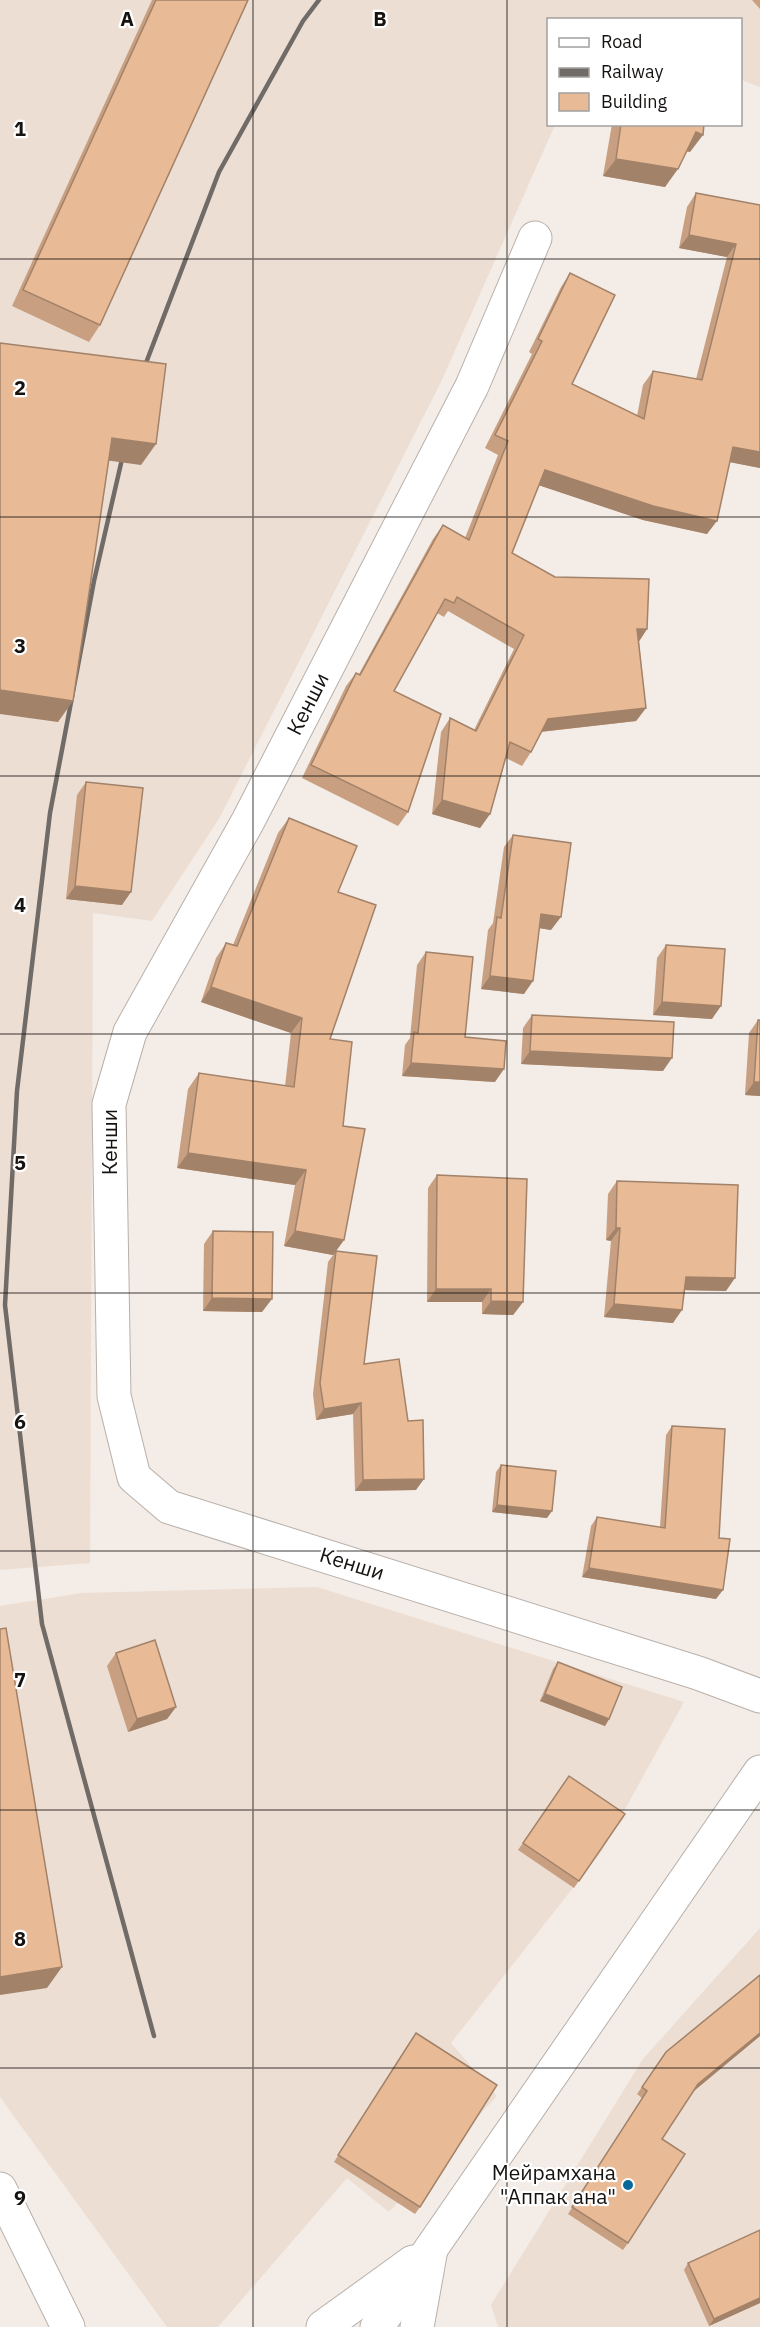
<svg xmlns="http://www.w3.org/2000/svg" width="760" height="2327" viewBox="0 0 760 2327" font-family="'IBM Plex Sans',sans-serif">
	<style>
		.built { fill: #edded3 }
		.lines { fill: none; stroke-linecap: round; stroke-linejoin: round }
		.minor-casing { stroke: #b8b0aa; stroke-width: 35 }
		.secondary-casing { stroke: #b8b0aa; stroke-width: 35 }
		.minor { stroke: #fff; stroke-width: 33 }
		.secondary { stroke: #fff; stroke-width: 33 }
		.rail { stroke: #706b67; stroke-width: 4.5 }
		.wall { fill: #c8a081 }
		.shaded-wall { fill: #a28269 }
		.building { fill: #e8ba96; stroke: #a28269; stroke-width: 1.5 }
		.grid { fill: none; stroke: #151210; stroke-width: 1.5; stroke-opacity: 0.55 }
		.poi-dot { fill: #076897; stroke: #fff; stroke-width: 2 }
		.labels { text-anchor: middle; stroke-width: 4.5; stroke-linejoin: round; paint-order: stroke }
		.street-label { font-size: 21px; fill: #151210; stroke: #fff }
		.poi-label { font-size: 21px; fill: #151210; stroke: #fff; text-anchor: end }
		.grid-label { font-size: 20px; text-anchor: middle; font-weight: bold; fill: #151210; stroke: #fff; stroke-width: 4.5; stroke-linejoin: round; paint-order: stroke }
	</style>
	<rect width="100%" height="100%" fill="#f4ece6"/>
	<g class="built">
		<path d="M0 0H760V87L741 80 740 20H548V124L555 125 441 382 220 817 152 921 93 913 90 1563 0 1570Z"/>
		<path d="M317 1587 684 1702 602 1851 451 2043 497 2096 389 2212 347 2178 218 2327H167L0 2097V1606L82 1593Z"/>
		<path d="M760 1928V2327H498L491 2305 643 2059Z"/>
	</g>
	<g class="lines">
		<g class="minor-casing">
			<g id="minor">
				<path d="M535 238 472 386 248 821 130 1032 109 1104 114 1396 134 1477 169 1507 698 1673 760 1696"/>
				<path d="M417 2327 431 2249"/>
			</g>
		</g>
		<g class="secondary-casing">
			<g id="secondary">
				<path d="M0 2189 68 2327"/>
				<path d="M323 2327 413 2262"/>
				<path d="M377 2327 760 1772"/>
			</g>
		</g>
		<use href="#minor" class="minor"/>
		<use href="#secondary" class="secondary"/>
		<g class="rail">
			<path d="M141 376 219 172 303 21 319 0"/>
			<path d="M125 446 94 581 50 813 17 1091 5 1305 42 1624 154 2036"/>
		</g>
	</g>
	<g class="wall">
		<path d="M152 0H248L100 325 89 342 12 306Z"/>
		<path d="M752 0H760V9Z"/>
		<path d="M612 124H704L690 152 686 151 665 187 603 176Z"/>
		<path d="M696 193 760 205V468L730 462 707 534 643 520 539 485 512 553 647 629 639 641 646 708 636 721 541 732 531 752 522 766 506 758 490 814 480 828 432 814 441 732 450 718 474 730 514 649 448 611 444 617 437 613 394 691 408 812 398 826 302 778 346 686 356 673 359 674 433 539 443 525 465 538 498 455 485 448 532 354 529 352 561 287 570 273 572 384 637 416 643 385 653 371 696 379 727 257 679 248 687 207Z"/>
		<path d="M86 782 122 905 66 899 77 795Z"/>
		<path d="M289 818 338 892 330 1039 343 1126 344 1240 336 1251 364 1364 416 1490 355 1491 353 1414 316 1420 313 1394 328 1262 333 1255 284 1246 295 1185 177 1168 188 1089 199 1073 285 1086 291 1033 201 1002 216 958 226 943 233 945 278 833Z"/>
		<path d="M513 835 551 930 539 928 524 994 481 989 488 930 493 923 504 847Z"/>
		<path d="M666 945 712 1019 653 1015 657 958Z"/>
		<path d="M426 952 465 1037 495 1082 402 1076 405 1045 410 1038 417 965Z"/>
		<path d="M532 1015 663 1071 521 1064 523 1028Z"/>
		<path d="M758 1020H760V1096L745 1095 749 1033Z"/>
		<path d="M437 1175 523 1302 513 1315 482 1314V1302H427L428 1188Z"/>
		<path d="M617 1181 726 1291 684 1290 673 1323 604 1317 611 1241 606 1240 608 1194Z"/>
		<path d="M213 1231 262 1312 203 1311 204 1244Z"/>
		<path d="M672 1426 716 1599 582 1577 591 1526 597 1517 660 1527 666 1435Z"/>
		<path d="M501 1465 547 1518 492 1512 496 1472Z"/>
		<path d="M116 1653 176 1707 167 1719 128 1732 107 1666Z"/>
		<path d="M558 1662 609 1719 605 1726 540 1701 553 1669Z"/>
		<path d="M569 1776 625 1814 574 1888 518 1850Z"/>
		<path d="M760 1975V2036L694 2090 662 2139 628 2243 623 2250 568 2214 642 2098 637 2094 666 2052Z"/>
		<path d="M411 2040 420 2207 415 2214 334 2162Z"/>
		<path d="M688 2263 760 2303 709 2326 684 2270Z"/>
	</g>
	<g class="shaded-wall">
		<path d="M696 132 703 135 690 152 683 150Z"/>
		<path d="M616 159 678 169 665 187 603 176Z"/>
		<path d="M689 235 736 244 727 257 679 248Z"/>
		<path d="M112 438 156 444 141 465 97 459Z"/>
		<path d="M733 447 760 452V468L724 461Z"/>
		<path d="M545 470 717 521 707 534 643 520 535 484Z"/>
		<path d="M637 629H647L638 643Z"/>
		<path d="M0 690 73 701 58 722 0 714Z"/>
		<path d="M646 708 636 721 538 732 548 719Z"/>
		<path d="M442 800 490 814 480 828 432 814Z"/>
		<path d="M75 886 131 892 122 905 66 899Z"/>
		<path d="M541 914 561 917 551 930 532 927Z"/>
		<path d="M490 976 533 981 524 994 481 989Z"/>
		<path d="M211 987 302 1018 291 1033 201 1002Z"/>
		<path d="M662 1002 721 1006 712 1019 653 1015Z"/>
		<path d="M530 1051 672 1058 663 1071 521 1064Z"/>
		<path d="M411 1063 504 1069 495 1082 402 1076Z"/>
		<path d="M754 1082H760V1096L745 1095Z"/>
		<path d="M188 1153 306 1170 295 1185 177 1168Z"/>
		<path d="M616 1228H620L611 1241 606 1240Z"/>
		<path d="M295 1231 344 1240 333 1255 284 1246Z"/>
		<path d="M686 1277 735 1278 726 1291 677 1290Z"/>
		<path d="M436 1289H491L482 1302H427Z"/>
		<path d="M212 1298 272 1299 262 1312 203 1311Z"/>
		<path d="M491 1301 523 1302 513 1315 482 1314Z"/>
		<path d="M614 1304 682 1310 673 1323 604 1317Z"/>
		<path d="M361 1403 353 1414 316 1420 324 1409Z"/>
		<path d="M424 1479 416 1490 355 1491 363 1480Z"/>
		<path d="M497 1505 552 1511 547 1518 492 1512Z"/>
		<path d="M589 1568 723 1590 716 1599 582 1577Z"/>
		<path d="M545 1694 609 1719 605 1726 540 1701Z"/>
		<path d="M176 1707 167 1719 128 1732 137 1719Z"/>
		<path d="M62 1967 47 1988 0 1995V1977Z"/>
		<path d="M760 2033V2036L694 2091 698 2084Z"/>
		<path d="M760 2298V2303L709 2326 714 2319Z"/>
	</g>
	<g class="building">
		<path d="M156 0H248L100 325 23 290Z"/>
		<path d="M621 124H704L703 135 696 132 678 169 616 159Z"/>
		<path d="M696 193 760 205V452L733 447 717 521 653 506 545 470 512 553 555 577 649 579 647 629H637L646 708 548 719 531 752 510 742 490 814 442 800 450 718 476 731 524 635 457 597 454 603 445 599 394 691 441 714 408 812 311 765 356 673 360 675 443 525 469 540 508 441 495 435 542 341 538 339 570 273 615 295 572 384 644 419 653 371 702 380 736 244 689 235Z"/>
		<path d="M0 343 166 364 156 444 112 438 73 701 0 690Z"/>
		<path d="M86 782 143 788 131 892 75 886Z"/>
		<path d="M289 818 357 846 338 892 376 905 330 1039 352 1042 343 1126 365 1129 344 1240 295 1231 306 1170 188 1153 199 1073 294 1087 302 1018 211 987 226 943 237 946Z"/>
		<path d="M513 835 571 843 561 917 541 914 533 981 490 976 497 917 501 918Z"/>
		<path d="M666 945 725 949 721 1006 662 1002Z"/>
		<path d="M426 952 473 957 465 1037 506 1041 504 1069 411 1063 414 1032 418 1033Z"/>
		<path d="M532 1015 674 1022 672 1058 530 1051Z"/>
		<path d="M758 1020H760V1082H754Z"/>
		<path d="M437 1175 527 1179 523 1302 491 1301V1289H436Z"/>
		<path d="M617 1181 738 1185 735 1278 686 1277 682 1310 614 1304 620 1228H616Z"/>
		<path d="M213 1231 273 1232 272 1299 212 1298Z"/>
		<path d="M336 1251 377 1256 364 1364 399 1359 408 1421 423 1420 424 1479 363 1480 361 1403 324 1409 320 1383Z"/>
		<path d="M672 1426 725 1429 719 1538 730 1539 723 1590 589 1568 597 1517 665 1528Z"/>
		<path d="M501 1465 556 1471 552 1511 497 1505Z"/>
		<path d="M6 1628 62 1967 0 1977V1629Z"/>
		<path d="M155 1640 176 1707 137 1719 116 1653Z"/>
		<path d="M558 1662 622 1687 609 1719 545 1694Z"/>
		<path d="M569 1776 625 1814 579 1881 523 1843Z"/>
		<path d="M760 1975V2033L698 2084 662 2139 685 2154 628 2243 572 2207 647 2091 642 2087 666 2052Z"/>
		<path d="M416 2033 497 2085 420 2207 338 2155Z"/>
		<path d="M760 2230V2298L714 2319 688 2263Z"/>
	</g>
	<path class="grid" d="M253 0V2327M507 0V2327M0 259H760M0 517H760M0 776H760M0 1034H760M0 1293H760M0 1551H760M0 1810H760M0 2068H760"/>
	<circle class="poi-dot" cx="628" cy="2185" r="6"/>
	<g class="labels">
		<g class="street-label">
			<text transform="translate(308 704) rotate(-63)" y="7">Кенши</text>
			<text transform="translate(110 1142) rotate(-90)" y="7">Кенши</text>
			<text transform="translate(352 1564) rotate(17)" y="7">Кенши</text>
		</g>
		<g class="poi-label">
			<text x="616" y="2180">Мейрамхана<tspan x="616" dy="24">"Аппак ана"</tspan></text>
		</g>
	</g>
	<g class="grid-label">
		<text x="127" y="26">A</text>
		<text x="380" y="26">B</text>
		<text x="20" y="136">1</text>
		<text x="20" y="395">2</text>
		<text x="20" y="653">3</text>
		<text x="20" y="912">4</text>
		<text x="20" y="1170">5</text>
		<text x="20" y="1429">6</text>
		<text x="20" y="1687">7</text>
		<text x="20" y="1946">8</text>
		<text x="20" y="2205">9</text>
	</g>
	<rect x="547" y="18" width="195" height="108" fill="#ffffff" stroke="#a1a09f" stroke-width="1.5"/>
	<rect x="559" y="38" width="30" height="9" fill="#ffffff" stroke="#a1a09f" stroke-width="1.5"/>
	<text x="601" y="48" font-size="18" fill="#151210">Road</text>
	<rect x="559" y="68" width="30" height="9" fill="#706b67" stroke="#a1a09f" stroke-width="1.5"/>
	<text x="601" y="78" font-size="18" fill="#151210">Railway</text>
	<rect x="559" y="93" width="30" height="18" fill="#e8ba96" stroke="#a1a09f" stroke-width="1.5"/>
	<text x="601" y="108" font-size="18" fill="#151210">Building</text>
</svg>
